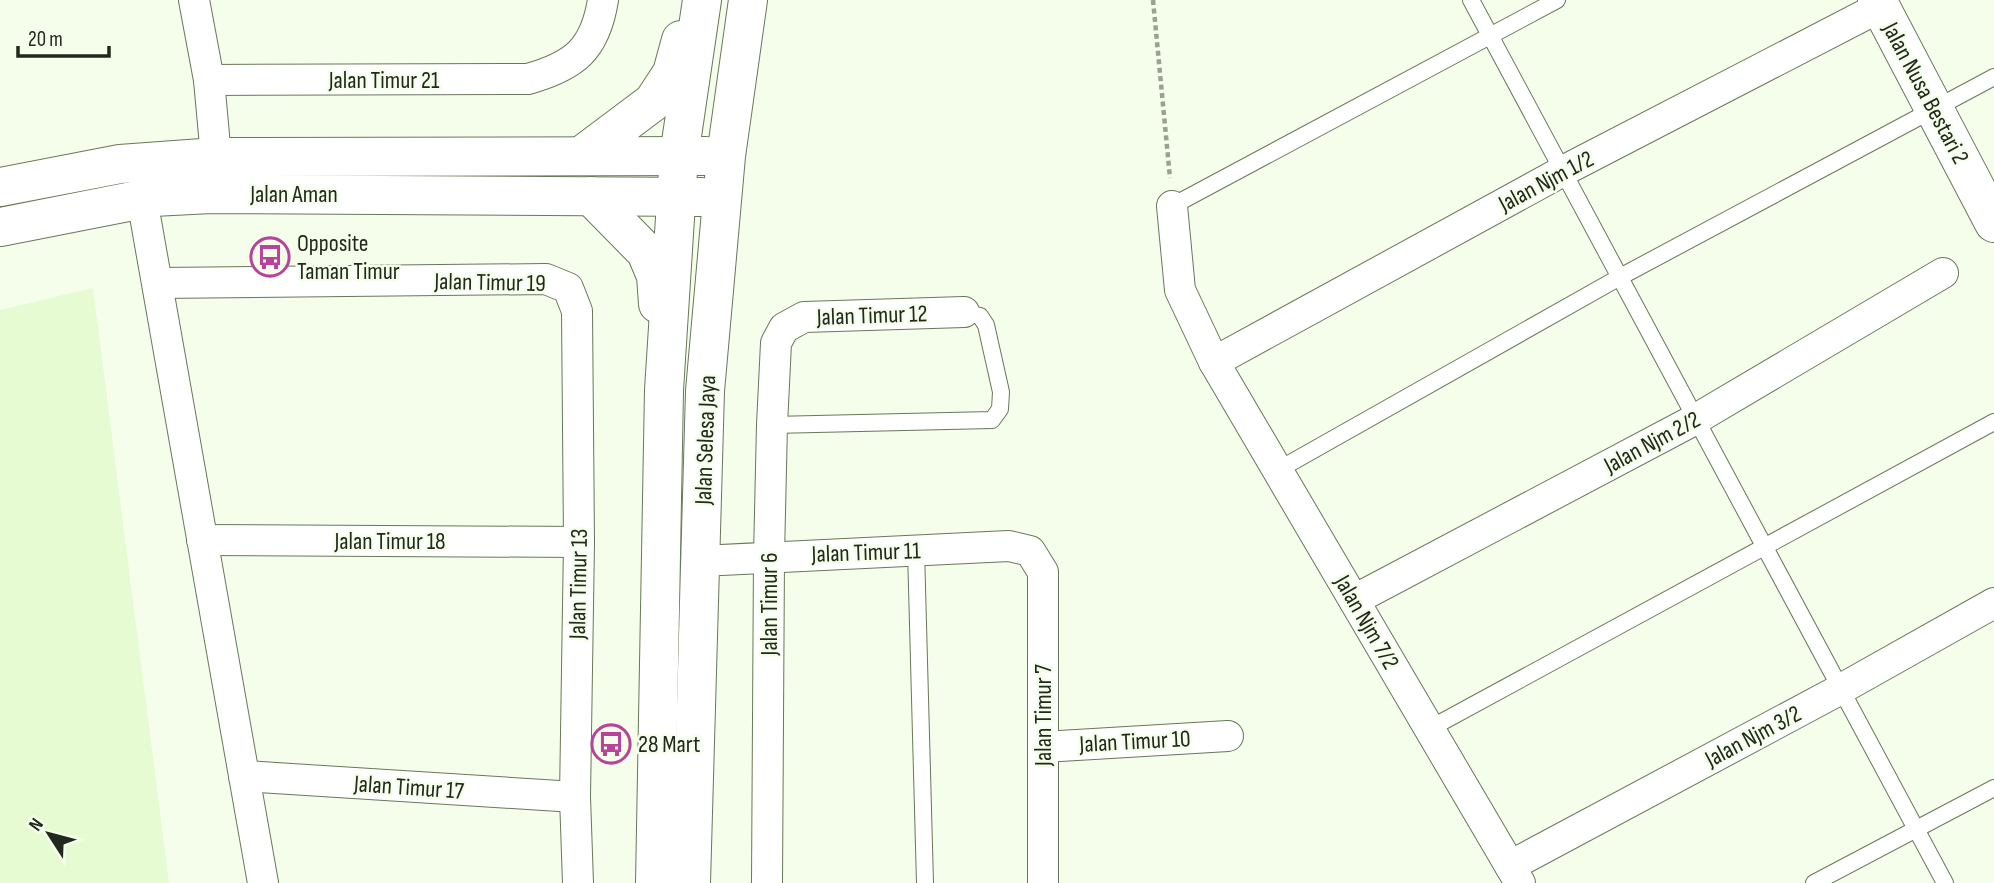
<svg xmlns="http://www.w3.org/2000/svg" width="1994" height="883" viewBox="0 0 1994 883" font-family="'Sofia Sans Condensed',sans-serif">
	<style>
		.built { fill: #e6fbd1 }
		.lines { fill: none; stroke-linecap: round; stroke-linejoin: round }
		.lane-casing { stroke: #697759; stroke-width: 18 }
		.street-casing { stroke: #697759; stroke-width: 32 }
		.secondary-casing { stroke: #697759; stroke-width: 40 }
		.path { stroke: #99a191; stroke-width: 4.5; stroke-dasharray: 5 3.5; stroke-linecap: butt }
		.lane { stroke: #fff; stroke-width: 16 }
		.street { stroke: #fff; stroke-width: 30 }
		.secondary { stroke: #fff; stroke-width: 38 }
		.labels { text-anchor: middle; stroke-width: 5; stroke-linejoin: round; paint-order: stroke }
		.street-label { font-size: 24px; fill: #22281c; stroke: #f4feea }
		.poi-label { font-size: 24px; fill: #22281c; stroke: #f4feea; text-anchor: start }
	</style>
	<rect width="100%" height="100%" fill="#f4feea"/>
	<path class="built" d="M93 288 169 883H0V310Z"/>
	<g class="lines">
		<g class="lane-casing">
			<g id="lane">
				<path d="M1471 0 1945 883"/>
				<path d="M1172 206 1557 0"/>
				<path d="M772 425 992 420 1000 409 1001 392 986 325 980 316 964 312"/>
				<path d="M1278 470 1620 277 1994 77"/>
				<path d="M916 550 925 883"/>
				<path d="M1429 729 1994 422"/>
				<path d="M1814 883 1994 788"/>
			</g>
		</g>
		<g class="street-casing">
			<g id="street">
				<path d="M194 0 209 80 216 157"/>
				<path d="M209 80 528 79C574 66 595 50 603 0"/>
				<path d="M142 199 263 883"/>
				<path d="M1172 206 1180 290 1214 362 1520 883"/>
				<path d="M158 283 546 279 568 288 577 311 579 542 575 797 578 883"/>
				<path d="M1214 362 1563 171 1880 7"/>
				<path d="M202 540 579 542"/>
				<path d="M700 561 1009 546 1030 551 1043 572V883"/>
				<path d="M1354 600 1696 419 1943 273"/>
				<path d="M1043 747 1228 736"/>
				<path d="M244 776 575 797"/>
				<path d="M1510 866 1841 689 1994 603"/>
				<path d="M767 883 769 556 772 425 776 343 784 328 804 317 964 312"/>
			</g>
		</g>
		<g class="secondary-casing">
			<g id="secondary">
				<path d="M1877 0 1994 223"/>
				<path d="M581 156 653 102 672 73 681 40"/>
				<path d="M0 187 120 164 216 157 706 156"/>
				<path d="M591 196 646 252 656 276 658 304"/>
				<path d="M0 227 153 197 211 194 702 197"/>
				<path d="M655 883 664 390 679 156 702 0"/>
				<path d="M691 883 705 391 726 156 748 0"/>
			</g>
		</g>
		<path class="path" d="M1153 0 1170 178"/>
		<use href="#lane" class="lane"/>
		<use href="#street" class="street"/>
		<use href="#secondary" class="secondary"/>
	</g>
	<defs>
		<g id="bus-ring" transform="scale(2.0125)"><circle r="9.5" fill="#f4feea" stroke="#b8439a" stroke-width="1.5"/><path d="M-5-6H5V4H4V6H2V4H-2V6H-4V4H-5ZM-3.5-4V0h7V-4ZM-3.5 1.2v1.5H-2V1.2ZM2 1.2v1.5H3.5V1.2Z" fill="#b8439a"/></g>
	</defs>
	<g fill-rule="evenodd">
		<use href="#bus-ring" x="270" y="257"/>
		<use href="#bus-ring" x="611" y="744"/>
	</g>
	<g class="labels">
		<g class="street-label">
			<text x="384" y="88">Jalan Timur 21</text>
			<text transform="translate(1926 93) rotate(62)" y="8">Jalan Nusa Bestari 2</text>
			<text transform="translate(1546 181) rotate(-28)" y="8">Jalan Njm 1/2</text>
			<text x="294" y="202">Jalan Aman</text>
			<text transform="translate(490 282) rotate(1)" y="8">Jalan Timur 19</text>
			<text transform="translate(872 315) rotate(-2)" y="8">Jalan Timur 12</text>
			<text transform="translate(705 440) rotate(-88)" y="8">Jalan Selesa Jaya</text>
			<text transform="translate(1652 442) rotate(-28)" y="8">Jalan Njm 2/2</text>
			<text x="390" y="549">Jalan Timur 18</text>
			<text transform="translate(866 552) rotate(-2)" y="8">Jalan Timur 11</text>
			<text transform="translate(578 584) rotate(-89)" y="8">Jalan Timur 13</text>
			<text transform="translate(769 604) rotate(-90)" y="8">Jalan Timur 6</text>
			<text transform="translate(1367 622) rotate(60)" y="8">Jalan Njm 7/2</text>
			<text transform="translate(1043 715) rotate(-90)" y="8">Jalan Timur 7</text>
			<text transform="translate(1753 736) rotate(-28)" y="8">Jalan Njm 3/2</text>
			<text transform="translate(1135 741) rotate(-3)" y="8">Jalan Timur 10</text>
			<text transform="translate(409 787) rotate(4)" y="8">Jalan Timur 17</text>
		</g>
		<g class="poi-label">
			<text x="297" y="251">Opposite<tspan x="297" dy="28">Taman Timur</tspan></text>
			<text x="638" y="752">28 Mart</text>
		</g>
	</g>
	<g transform="translate(49 834) rotate(306)" stroke="#f4feea" stroke-width="5" paint-order="stroke">
	<path d="M0-5L12 26L0 18L-12 26Z" fill="#22281c"/>
	<text y="-10" font-size="19" font-weight="bold" text-anchor="middle" fill="#22281c">N</text>
	</g>
	<path d="M18 46v10h91v-10" fill="none" stroke="#22281c" stroke-width="3.5"/>
	<text x="28" y="46" font-size="21" fill="#22281c" stroke="#f4feea" stroke-width="5" paint-order="stroke">20 m</text>
</svg>
